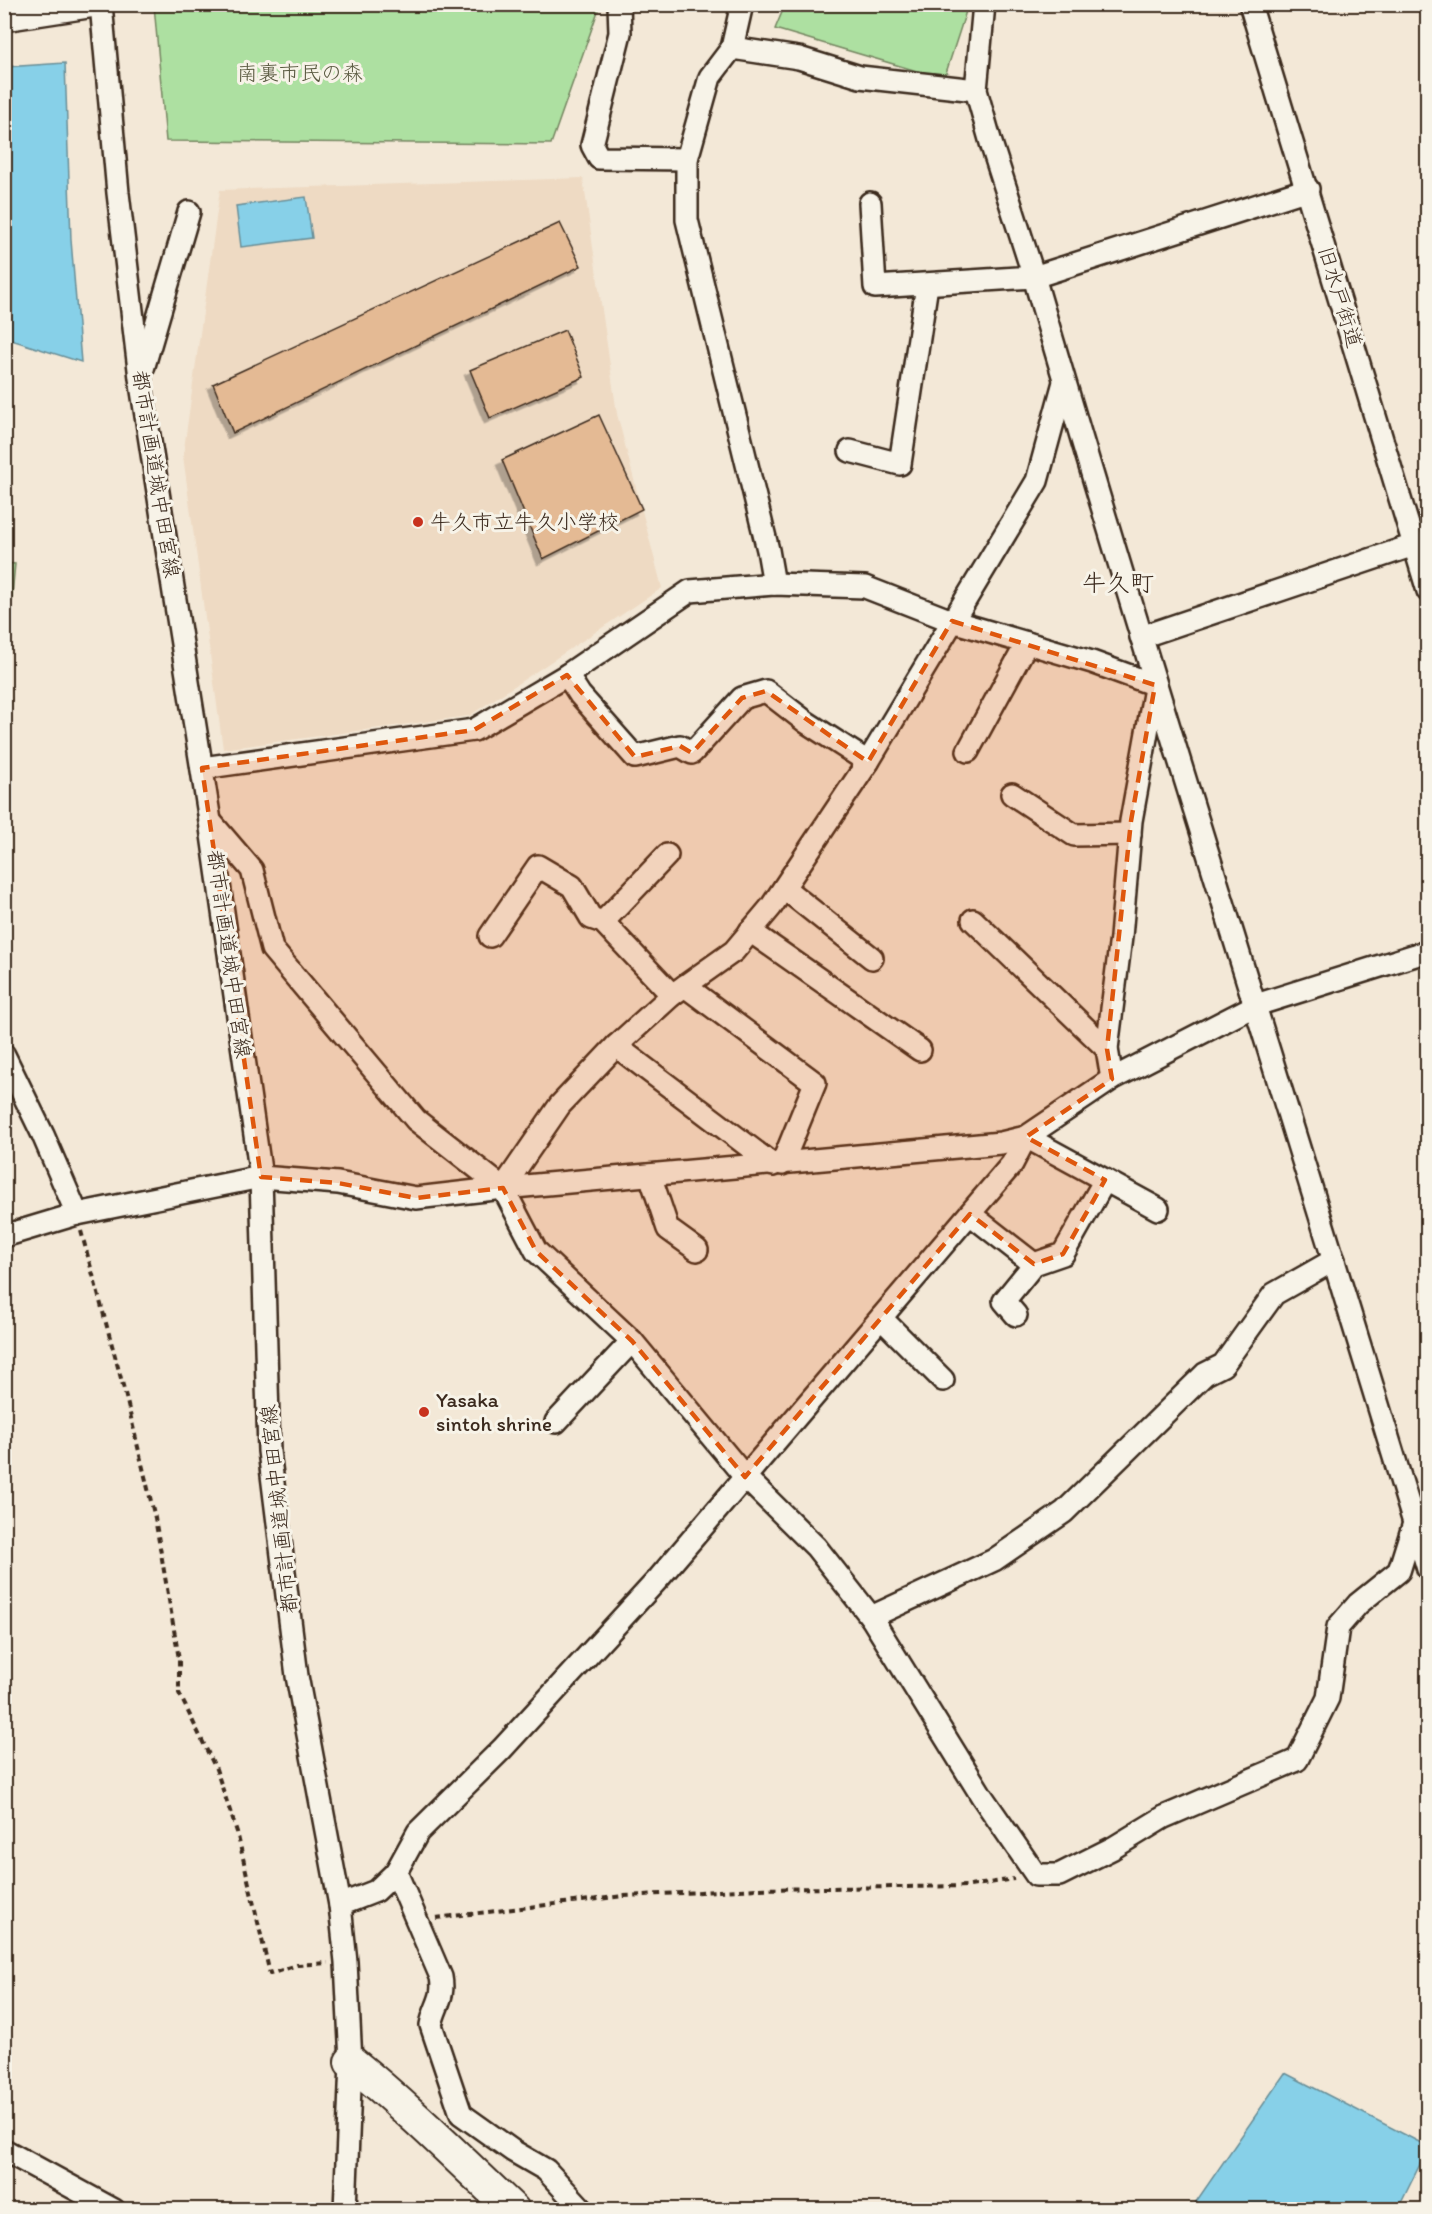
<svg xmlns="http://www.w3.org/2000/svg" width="1432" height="2214" viewBox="0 0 1432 2214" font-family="Itim,'Klee One',sans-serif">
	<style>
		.built { fill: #eedac3 }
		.green { fill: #ade0a1; stroke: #748560; stroke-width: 1.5 }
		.water { fill: #87d0e8; stroke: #698e97; stroke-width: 1.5 }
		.building { fill: #e4ba94; stroke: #3b2a1e; stroke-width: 1.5; filter: url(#shadow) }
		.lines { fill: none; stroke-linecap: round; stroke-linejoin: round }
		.minor-casing { stroke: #3b2a1e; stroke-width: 26 }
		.highway-casing { stroke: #3b2a1e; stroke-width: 36 }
		.path { stroke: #3b2a1e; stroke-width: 4; stroke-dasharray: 6 4.5; stroke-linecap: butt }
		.minor { stroke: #f7f3e8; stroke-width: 21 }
		.highway { stroke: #f7f3e8; stroke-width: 32 }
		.marked { fill: #df570d; fill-opacity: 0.2; stroke: #df570d; stroke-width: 4.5; stroke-dasharray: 12 8; stroke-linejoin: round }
		.poi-dot { fill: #c8321e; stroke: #f7f3e8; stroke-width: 2 }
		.labels { text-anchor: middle; stroke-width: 6; stroke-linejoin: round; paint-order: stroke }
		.park-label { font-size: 21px; fill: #58583f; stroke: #f7f3e8 }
		.street-label { font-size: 21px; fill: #3b2a1e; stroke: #f7f3e8 }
		.poi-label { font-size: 21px; fill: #3b2a1e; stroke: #f7f3e8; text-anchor: start }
		.quarter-label { font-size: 24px; fill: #3b2a1e; stroke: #f7f3e8 }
	</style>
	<defs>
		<filter id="shadow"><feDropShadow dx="-5.5" dy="5.5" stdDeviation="0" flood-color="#0004"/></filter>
	</defs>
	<rect width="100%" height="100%" fill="#f3e8d7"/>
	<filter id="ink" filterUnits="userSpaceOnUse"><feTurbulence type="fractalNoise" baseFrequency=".0167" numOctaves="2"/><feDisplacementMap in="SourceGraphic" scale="12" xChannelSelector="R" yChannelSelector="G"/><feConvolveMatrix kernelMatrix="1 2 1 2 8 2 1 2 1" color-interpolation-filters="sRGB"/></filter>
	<g filter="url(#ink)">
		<path class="built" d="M583 178 617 414 662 588 469 716 223 749 183 456 220 190Z"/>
		<g class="green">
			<path d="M595 4 598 11 551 144 166 141 154 5Z"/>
			<path d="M785 5H968L944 79 775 29Z"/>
			<path d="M5 563 15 564 5 669 4 563Z"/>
		</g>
		<g class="water">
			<path d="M65 63 71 240 81 362 5 338V67Z"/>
			<path d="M306 197 312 238 241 247 236 206Z"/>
			<path d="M1285 2073 1427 2146V2150L1398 2209H1191Z"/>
		</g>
		<g class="building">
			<path d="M560 223 581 266 233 433 213 384Z"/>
			<path d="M565 330 584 377 490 418 470 370Z"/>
			<path d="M599 415 642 509 543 559 502 460Z"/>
		</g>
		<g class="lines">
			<g class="minor-casing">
				<g id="minor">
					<path d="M101 4 118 193 140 378 210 821 261 1177 269 1451 297 1676 340 1905 346 1962 351 2062 345 2210"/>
					<path d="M619 4 620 33 592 145 599 158 687 159"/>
					<path d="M742 4 732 48 710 77 687 159V220L768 550 774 584"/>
					<path d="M1250 4 1428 591"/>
					<path d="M4 20 101 5"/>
					<path d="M732 48 799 58 860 77 976 90"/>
					<path d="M1308 189 1034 277C1160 709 1298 1138 1428 1569"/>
					<path d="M870 203 875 287 1034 277 991 143 976 90 984 4"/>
					<path d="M143 369 189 212"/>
					<path d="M850 451 900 464 927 285"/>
					<path d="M1141 637 1414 545"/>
					<path d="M567 675 580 695 635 757 680 746 692 753 742 698 766 691 806 722 868 762"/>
					<path d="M968 751 1027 643"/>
					<path d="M202 768 474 730 567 675 690 591 774 584 865 587 952 621 1092 662 1155 685"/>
					<path d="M1012 794 1074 835 1130 834"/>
					<path d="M210 821 252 870 272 949 416 1120 503 1188 536 1251 632 1341 745 1477 816 1547 871 1617 983 1798 1036 1875H1059L1113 1848 1164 1817 1297 1760 1328 1698 1338 1627 1358 1604 1399 1571 1414 1523"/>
					<path d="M784 888 872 958"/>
					<path d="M973 920 1107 1049"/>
					<path d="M603 922 667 855"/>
					<path d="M750 931 920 1050"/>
					<path d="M490 936 538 866 572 886 591 918 603 922 672 995"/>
					<path d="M685 986 815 1083 782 1164"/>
					<path d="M616 1046 773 1165"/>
					<path d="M4 1055 43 1135 77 1214"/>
					<path d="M1112 1079 1107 1049 1121 937 1131 821 1155 688"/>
					<path d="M1026 1137 1158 1209"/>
					<path d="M650 1175 668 1229 697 1250"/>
					<path d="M503 1188 560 1105 616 1046 672 995 734 951 771 907 868 762 1037 481 1064 382"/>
					<path d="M970 1214 1034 1264"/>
					<path d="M4 1236 77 1214 261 1177 338 1183 416 1198 503 1188 1001 1143 1026 1137 1112 1079 1256 1005 1428 951"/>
					<path d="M1016 1315 1004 1301 1034 1264 1063 1254 1105 1180"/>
					<path d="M881 1318 943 1380"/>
					<path d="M556 1422 632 1341"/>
					<path d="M871 1617 994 1560 1064 1512 1205 1374 1223 1365 1274 1294 1334 1260"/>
					<path d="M396 1872 441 1977C445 1998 435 2005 431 2025L461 2114 513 2151 546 2170 583 2210"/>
					<path d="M340 1905 376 1891 396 1872 418 1832 502 1749 659 1578 1012 1164 1026 1137"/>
					<path d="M4 2150 114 2210"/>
				</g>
			</g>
			<g class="highway-casing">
				<path id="highway" d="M351 2062C408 2108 460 2160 513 2210"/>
			</g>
			<g class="path">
				<path d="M81 1231 125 1393 155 1518 179 1659V1693L216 1769 237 1832 270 1974 297 1965 328 1963"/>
				<path d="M436 1918 624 1896 757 1889 970 1886 1014 1879"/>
			</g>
			<use href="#minor" class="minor"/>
			<use href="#highway" class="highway"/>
		</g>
	</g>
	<path class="marked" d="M952 621 1155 685 1131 821 1107 1049 1112 1079 1026 1137 1105 1180 1063 1254 1034 1264 970 1214 745 1477 632 1341 536 1251 503 1188 416 1198 338 1183 261 1177 202 768 474 730 567 675 635 757 680 746 692 753 742 698 766 691 868 762Z"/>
	<g class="poi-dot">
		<circle cx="418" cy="522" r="6"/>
		<circle cx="424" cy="1412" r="6"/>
	</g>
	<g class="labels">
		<g class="park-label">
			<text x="300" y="80">南裏市民の森</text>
		</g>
		<g class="street-label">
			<text transform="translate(1340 297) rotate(73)" y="7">旧水戸街道</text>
			<text transform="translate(156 474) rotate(81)" y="7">都市計画道城中田宮線</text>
			<text transform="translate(229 954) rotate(82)" y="7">都市計画道城中田宮線</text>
			<text transform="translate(279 1509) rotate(-96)" y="7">都市計画道城中田宮線</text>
		</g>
		<g class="poi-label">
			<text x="430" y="529">牛久市立牛久小学校</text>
			<text x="436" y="1407">Yasaka<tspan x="436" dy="24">sintoh shrine</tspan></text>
		</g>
		<g class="quarter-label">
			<text x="1118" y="591">牛久町</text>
		</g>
	</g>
	<rect width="1432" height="2214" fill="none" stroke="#f7f3e8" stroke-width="24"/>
	<rect x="12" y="12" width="1408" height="2190" fill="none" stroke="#3b2a1e" stroke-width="2" filter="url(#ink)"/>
</svg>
